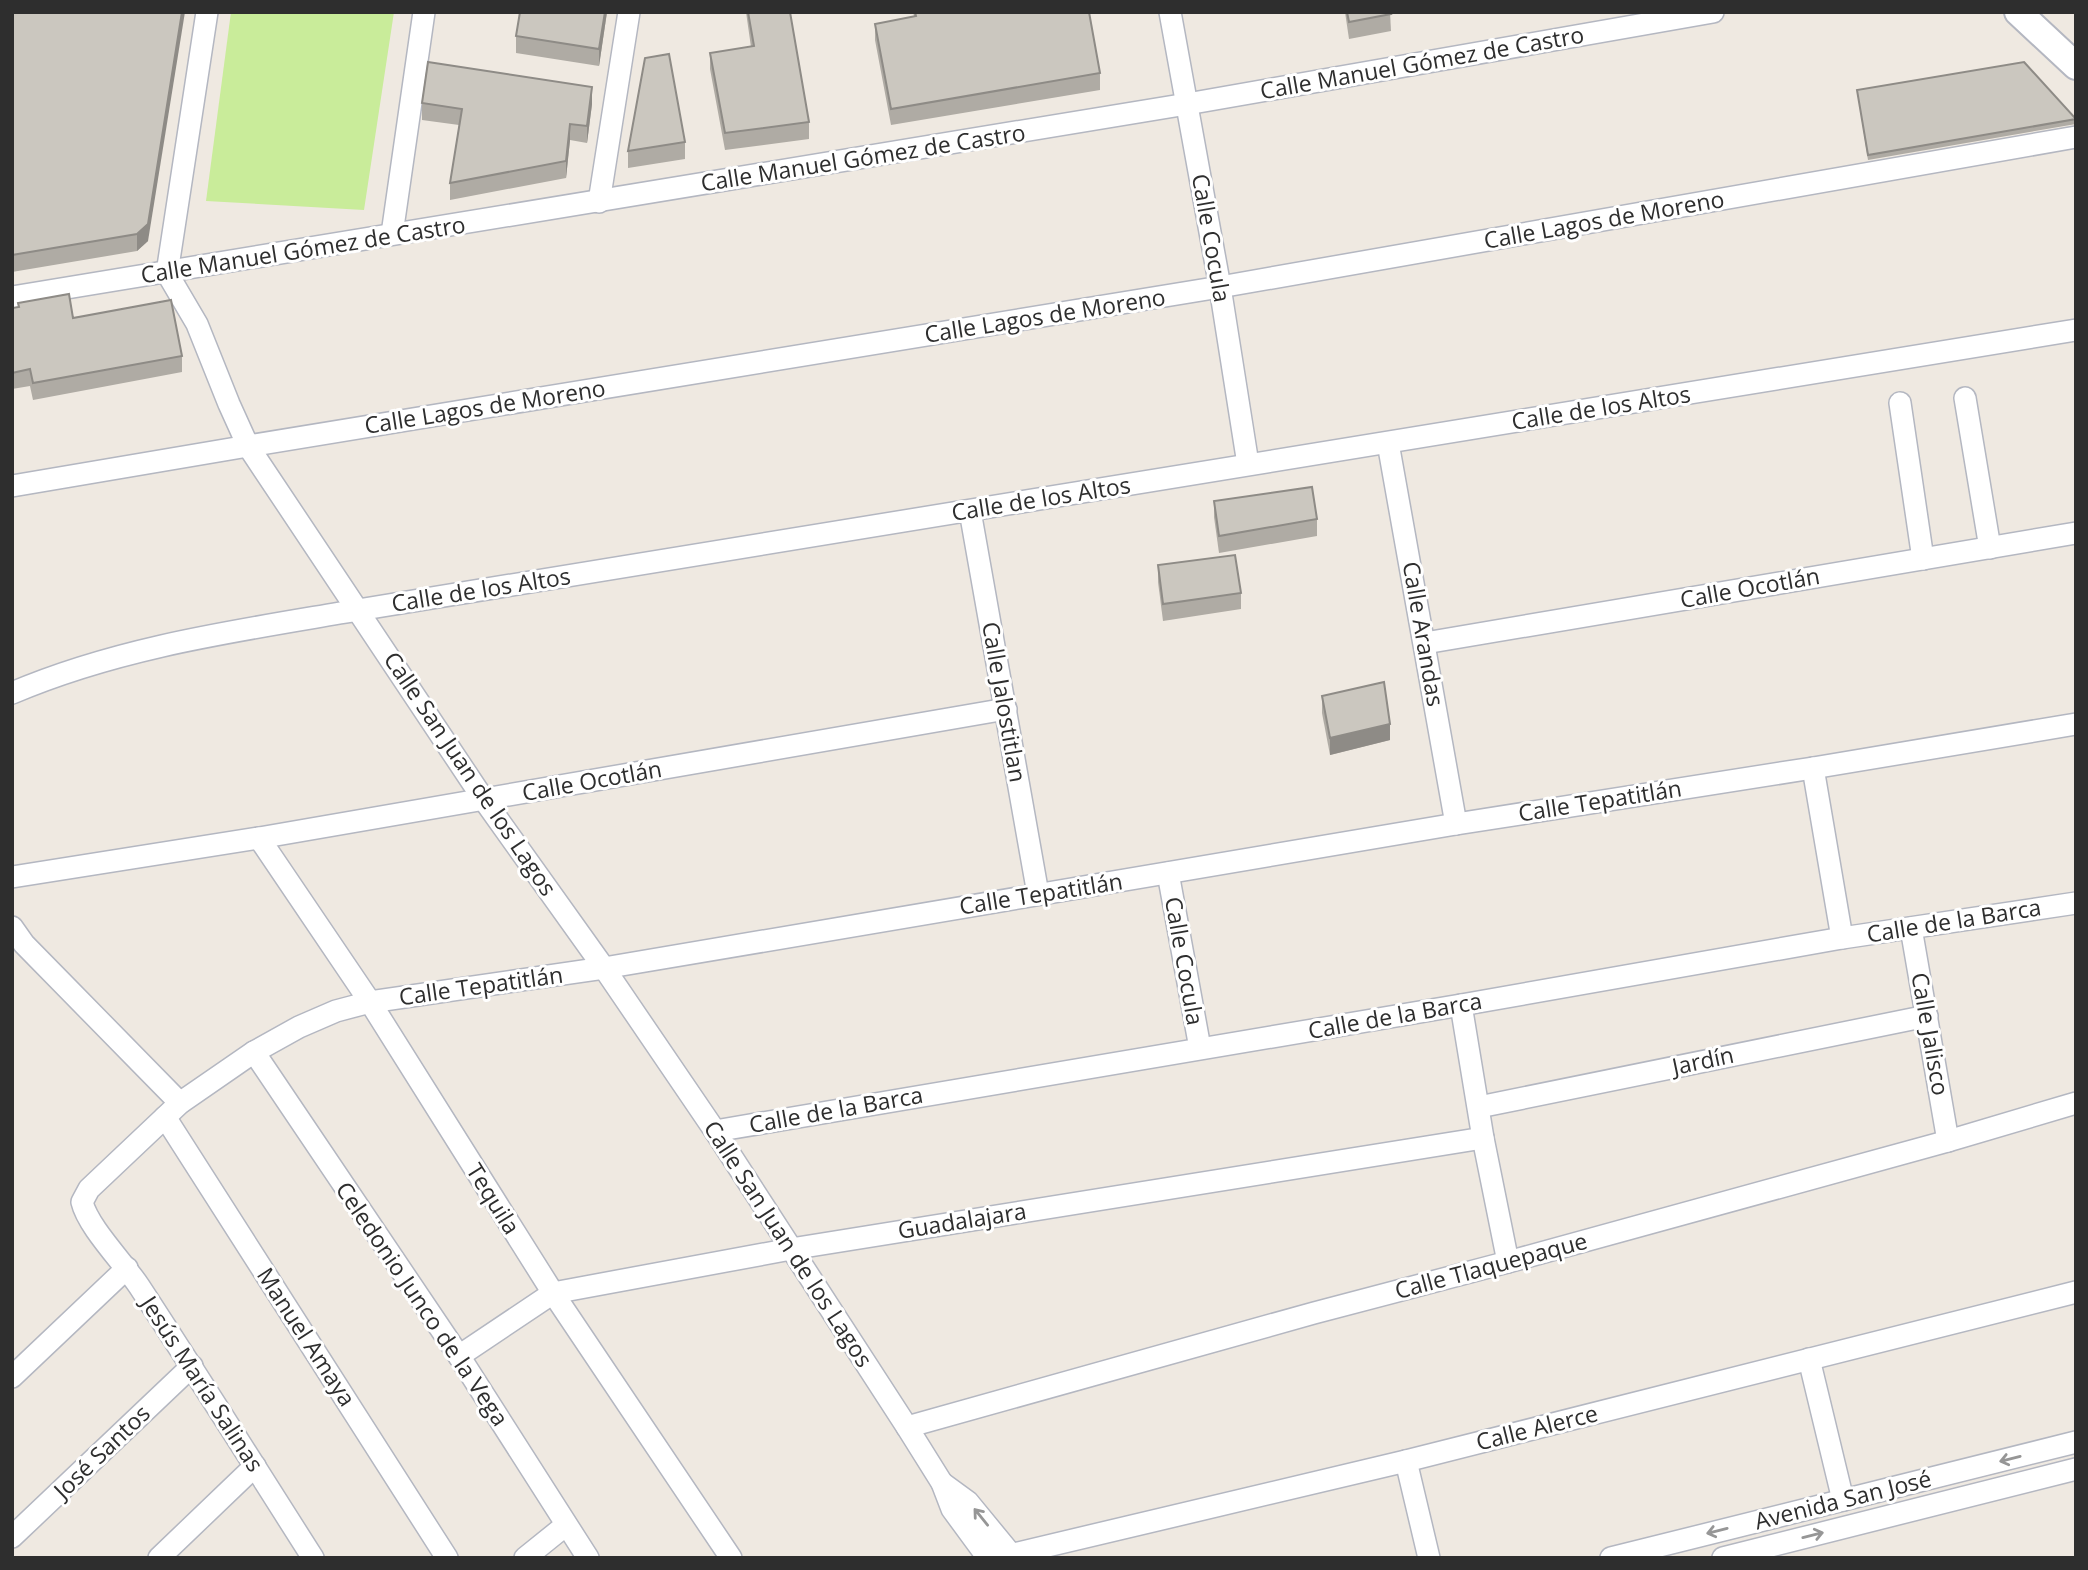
<svg xmlns="http://www.w3.org/2000/svg" width="2088" height="1570" viewBox="0 0 2088 1570" font-family="'Open Sans',sans-serif">
	<style>
		.pitch { fill: #c9ec9a }
		.lines { fill: none; stroke-linecap: round; stroke-linejoin: round }
		.minor-casing { stroke: #b4b7c1; stroke-width: 24 }
		.tertiary-casing { stroke: #b4b7c1; stroke-width: 30 }
		.minor { stroke: #fff; stroke-width: 21 }
		.tertiary { stroke: #fff; stroke-width: 26 }
		.wall { fill: #afaba4 }
		.shaded-wall { fill: #8e8b86 }
		.building { fill: #cbc7bf; stroke: #8e8b86; stroke-width: 2 }
		.oneway { stroke: #969696 }
		.labels { text-anchor: middle; stroke-width: 6; stroke-linejoin: round; paint-order: stroke }
		.street-label { font-size: 23px; fill: #2e2e2e; stroke: #fff }
	</style>
	<rect width="100%" height="100%" fill="#efe9e1"/>
	<path class="pitch" d="M231 12H394L364 210 206 201Z"/>
	<g class="lines">
		<g class="minor-casing">
			<g id="minor">
				<path d="M207 12 167 273 197 324 229 404 248 446 484 800 604 968 715 1131 907 1427 942 1483 952 1509 988 1558"/>
				<path d="M1170 12 1220 287 1248 464"/>
				<path d="M599 202 629 12"/>
				<path d="M392 234 424 12"/>
				<path d="M12 297 1187 104 1713 12"/>
				<path d="M1965 398 1990 548"/>
				<path d="M1900 403 1923 559"/>
				<path d="M1388 443 1456 824"/>
				<path d="M12 486 248 446 1220 287 2076 137"/>
				<path d="M970 511 1038 894"/>
				<path d="M1425 643 2076 533"/>
				<path d="M12 693C122 646 242 630 358 610L2076 330"/>
				<path d="M1813 768 1842 938"/>
				<path d="M259 838 370 1002 553 1293 731 1558"/>
				<path d="M1168 873 1200 1048"/>
				<path d="M12 877 259 838 1006 709"/>
				<path d="M12 927 24 944 180 1103"/>
				<path d="M1911 928 1948 1141"/>
				<path d="M1461 1005 1483 1138 1508 1262"/>
				<path d="M254 1052 459 1356 588 1558"/>
				<path d="M1479 1107 1927 1016"/>
				<path d="M165 1117 447 1558"/>
				<path d="M715 1131 1461 1005 1842 938 2076 903"/>
				<path d="M459 1356 553 1293 791 1249 1483 1138"/>
				<path d="M1809 1359 1843 1500"/>
				<path d="M12 1377 127 1268"/>
				<path d="M907 1427 1314 1313 1508 1262 1948 1141 2076 1103"/>
				<path d="M1406 1461 1429 1558"/>
				<path d="M942 1483 968 1502 1014 1558"/>
				<path d="M12 1537 192 1366"/>
				<path d="M159 1558 255 1466"/>
				<path d="M313 1558C255 1467 198 1376 139 1286 123 1262 88 1227 82 1202L89 1189 180 1103 254 1052 299 1027 336 1011 370 1002 604 968 1456 824 1813 768 2076 724"/>
				<path d="M525 1558 566 1525"/>
				<path d="M997 1558 1406 1461 2076 1292"/>
				<path d="M1611 1558 2076 1442"/>
				<path d="M1723 1558 2076 1469"/>
			</g>
		</g>
		<g class="tertiary-casing">
			<path id="tertiary" d="M2018 12 2076 66"/>
		</g>
		<use href="#minor" class="minor"/>
		<use href="#tertiary" class="tertiary"/>
	</g>
	<g class="wall">
		<path d="M12 12 148 241 137 251 12 272Z"/>
		<path d="M520 12H607L599 66 516 53V36Z"/>
		<path d="M746 12H790L809 122V139L725 150 710 69V53L751 47Z"/>
		<path d="M913 12H1089L1100 73V90L891 125 875 40V24L914 16Z"/>
		<path d="M1345 12H1390L1391 31 1349 39Z"/>
		<path d="M1857 90 2076 118V124L1868 160Z"/>
		<path d="M422 103 592 104 587 143 570 140 566 178 450 200V183L459 125 422 120Z"/>
		<path d="M685 142V159L628 168V151Z"/>
		<path d="M18 303 73 318 182 356V372L33 400 30 386 12 389V308L18 307Z"/>
		<path d="M1214 501 1317 519V536L1219 553 1214 517Z"/>
		<path d="M1158 565 1241 593V609L1163 621 1158 582Z"/>
		<path d="M1322 696 1390 740 1330 755 1322 713Z"/>
	</g>
	<g class="shaded-wall">
		<path d="M182 12H185L148 241 137 251V234Z"/>
		<path d="M605 12H607L599 66V49Z"/>
		<path d="M592 87V104L587 143V126Z"/>
		<path d="M570 124V140L566 178V161Z"/>
		<path d="M1390 724V740L1330 755V738Z"/>
	</g>
	<g class="building">
		<path d="M12 12H182L148 224 137 234 12 255Z"/>
		<path d="M520 12H605L599 49 516 36Z"/>
		<path d="M748 12H790L809 122 725 133 710 53 754 46Z"/>
		<path d="M915 12H1089L1100 73 891 109 875 24 916 16Z"/>
		<path d="M1347 12H1390L1391 14 1349 22Z"/>
		<path d="M669 54 685 142 628 151 645 58Z"/>
		<path d="M428 62 592 87 587 126 570 124 566 161 450 183 462 109 422 103Z"/>
		<path d="M2024 62 2076 119 1868 155 1857 90Z"/>
		<path d="M69 294 73 318 171 300 182 356 33 383 30 369 12 373V308L19 307 18 303Z"/>
		<path d="M1312 487 1317 519 1219 536 1214 501Z"/>
		<path d="M1235 555 1241 593 1163 604 1158 565Z"/>
		<path d="M1384 682 1390 724 1330 738 1322 696Z"/>
	</g>
	<defs><path id="oneway-shaft" d="M-6 0H5M1.5-3L5.5 0L1.5 3" fill="none" stroke-width="1.6" stroke-linecap="round" stroke-linejoin="round" transform="scale(1.75)"/></defs>
	<g class="oneway">
		<use href="#oneway-shaft" transform="translate(2010 1459) rotate(166)"/>
		<use href="#oneway-shaft" transform="translate(981 1517) rotate(-129)"/>
		<use href="#oneway-shaft" transform="translate(1717 1531) rotate(166)"/>
		<use href="#oneway-shaft" transform="translate(1813 1535) rotate(-14)"/>
	</g>
	<g class="labels">
		<g class="street-label">
			<text transform="translate(1422 63) rotate(-10)" y="8">Calle Manuel Gómez de Castro</text>
			<text transform="translate(863 158) rotate(-9)" y="8">Calle Manuel Gómez de Castro</text>
			<text transform="translate(1604 220) rotate(-10)" y="8">Calle Lagos de Moreno</text>
			<text transform="translate(1211 238) rotate(80)" y="8">Calle Cocula</text>
			<text transform="translate(303 250) rotate(-9)" y="8">Calle Manuel Gómez de Castro</text>
			<text transform="translate(1045 316) rotate(-9)" y="8">Calle Lagos de Moreno</text>
			<text transform="translate(485 407) rotate(-9)" y="8">Calle Lagos de Moreno</text>
			<text transform="translate(1601 408) rotate(-9)" y="8">Calle de los Altos</text>
			<text transform="translate(1041 499) rotate(-9)" y="8">Calle de los Altos</text>
			<text transform="translate(1750 588) rotate(-10)" y="8">Calle Ocotlán</text>
			<text transform="translate(481 590) rotate(-9)" y="8">Calle de los Altos</text>
			<text transform="translate(1423 634) rotate(80)" y="8">Calle Arandas</text>
			<text transform="translate(1004 702) rotate(80)" y="8">Calle Jalostitlan</text>
			<text transform="translate(470 774) rotate(56)" y="8">Calle San Juan de los Lagos</text>
			<text transform="translate(592 781) rotate(-10)" y="8">Calle Ocotlán</text>
			<text transform="translate(1600 801) rotate(-9)" y="8">Calle Tepatitlán</text>
			<text transform="translate(1041 894) rotate(-9)" y="8">Calle Tepatitlán</text>
			<text transform="translate(1954 921) rotate(-9)" y="8">Calle de la Barca</text>
			<text transform="translate(1184 961) rotate(80)" y="8">Calle Cocula</text>
			<text transform="translate(481 986) rotate(-8)" y="8">Calle Tepatitlán</text>
			<text transform="translate(1395 1016) rotate(-10)" y="8">Calle de la Barca</text>
			<text transform="translate(1930 1034) rotate(80)" y="8">Calle Jalisco</text>
			<text transform="translate(1703 1061) rotate(-12)" y="8">Jardín</text>
			<text transform="translate(836 1110) rotate(-10)" y="8">Calle de la Barca</text>
			<text transform="translate(493 1199) rotate(58)" y="8">Tequila</text>
			<text transform="translate(962 1221) rotate(-9)" y="8">Guadalajara</text>
			<text transform="translate(788 1244) rotate(57)" y="8">Calle San Juan de los Lagos</text>
			<text transform="translate(1491 1266) rotate(-15)" y="8">Calle Tlaquepaque</text>
			<text transform="translate(422 1304) rotate(56)" y="8">Celedonio Junco de la Vega</text>
			<text transform="translate(306 1337) rotate(57)" y="8">Manuel Amaya</text>
			<text transform="translate(202 1384) rotate(57)" y="8">Jesús María Salinas</text>
			<text transform="translate(1537 1428) rotate(-14)" y="8">Calle Alerce</text>
			<text transform="translate(102 1452) rotate(-44)" y="8">José Santos</text>
			<text transform="translate(1843 1500) rotate(-14)" y="8">Avenida San José</text>
		</g>
	</g>
	<rect width="2088" height="1570" fill="none" stroke="#2e2e2e" stroke-width="28"/>
</svg>
